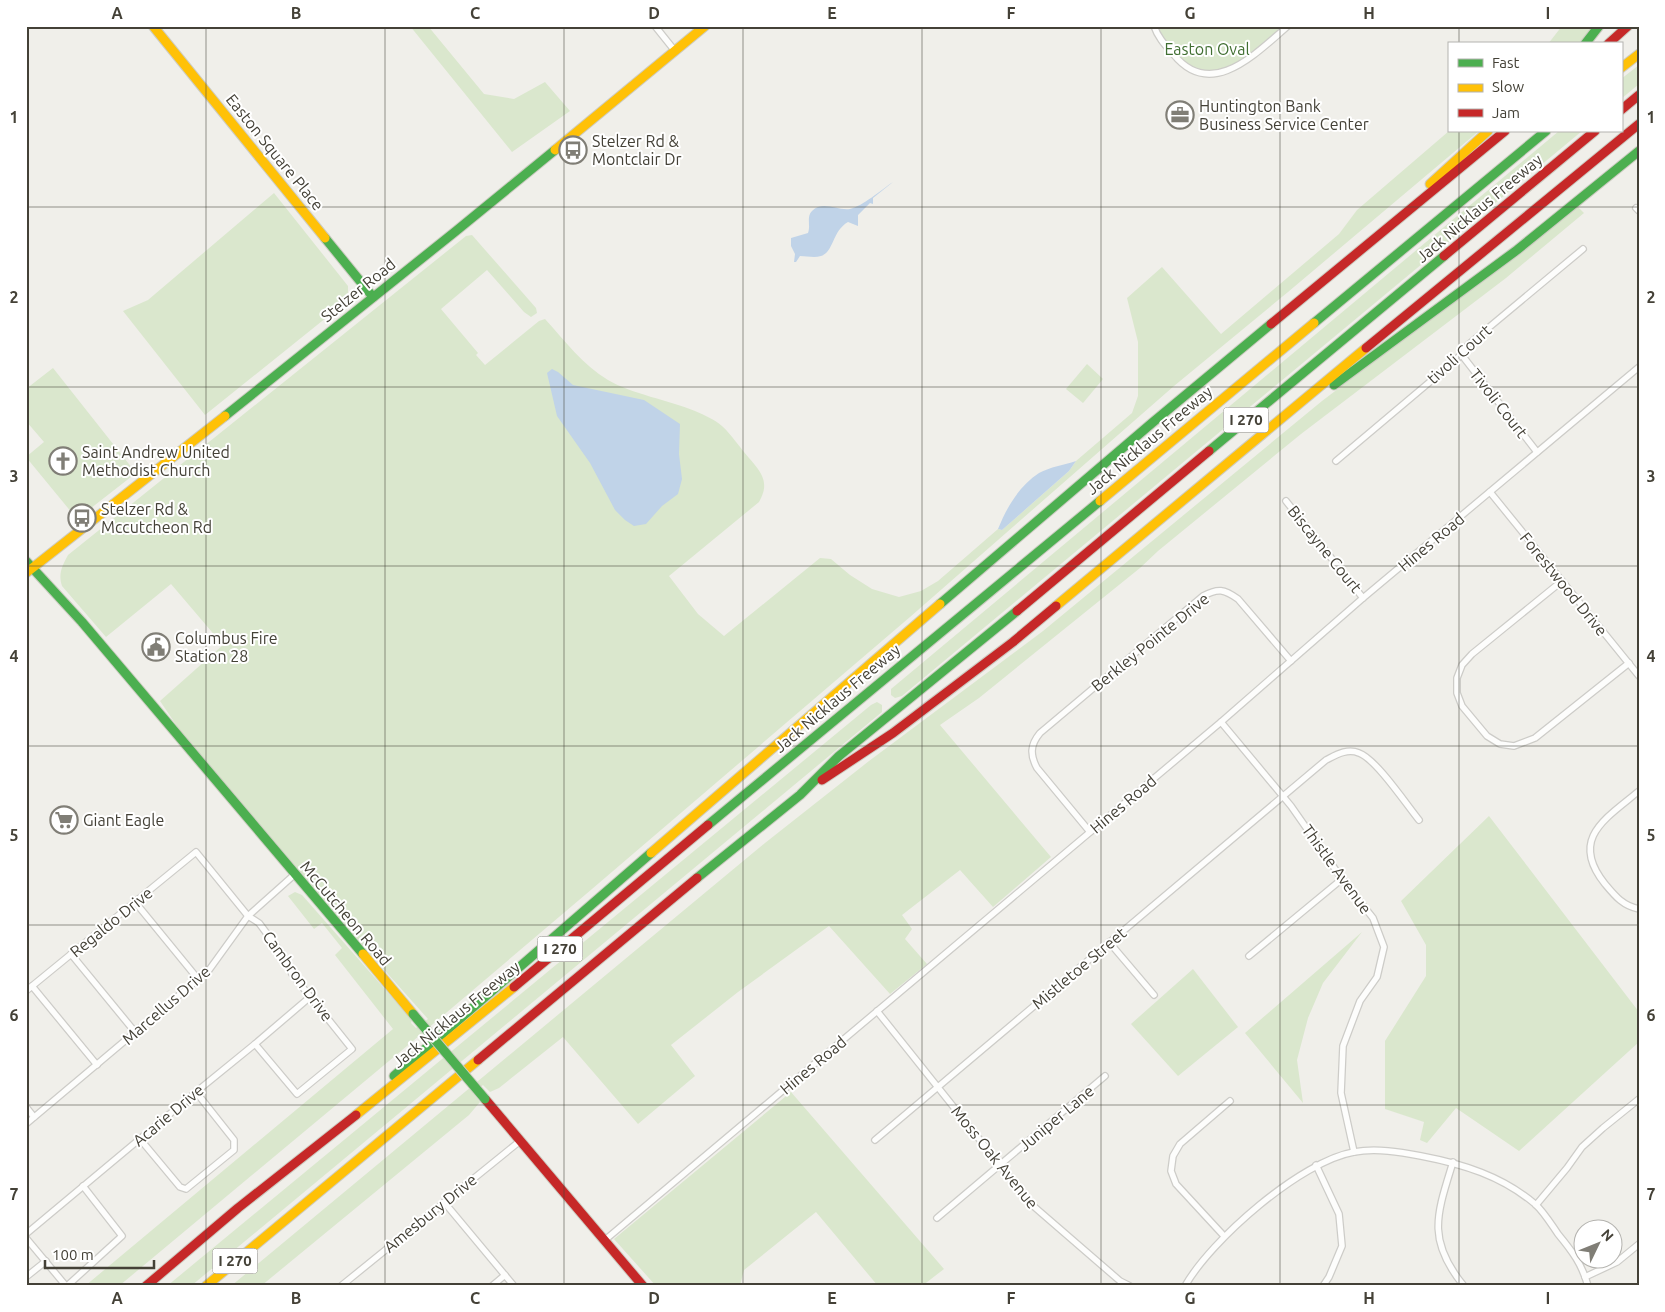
<svg xmlns="http://www.w3.org/2000/svg" width="1665" height="1312" viewBox="0 0 1665 1312" font-family="Ubuntu,sans-serif">
	<style>
		.green { fill: #dae7cd }
		.water { fill: #c0d3e8 }
		.lines { fill: none; stroke-linecap: round; stroke-linejoin: round }
		.street-casing { stroke: #cdccc8; stroke-width: 8 }
		.fast-casing { stroke: #cdccc2; stroke-width: 11 }
		.slow-casing { stroke: #cdccc2; stroke-width: 11 }
		.jam-casing { stroke: #cdccc2; stroke-width: 11 }
		.street { stroke: #fdfdfc; stroke-width: 5.5 }
		.fast { stroke: #4caf50; stroke-width: 9 }
		.slow { stroke: #ffc107; stroke-width: 9 }
		.jam { stroke: #c62828; stroke-width: 9 }
		.fast-bridge-casing { stroke: #cdccc2; stroke-width: 11; stroke-linecap: butt }
		.fast-bridge { stroke: #4caf50; stroke-width: 9 }
		.grid { fill: none; stroke: #444137; stroke-width: 1; stroke-opacity: 0.55 }
		.labels { text-anchor: middle; stroke-width: 4; stroke-linejoin: round; paint-order: stroke }
		.shield { fill: #fff; stroke: #7c7a73; stroke-width: 1 }
		.shield-label { font-size: 15px; font-weight: bold; fill: #444137 }
		.park-label { font-size: 16px; fill: #416f32; stroke: #fff }
		.poi-label { font-size: 16px; fill: #444137; stroke: #fff; text-anchor: start }
		.street-label { font-size: 16px; fill: #444137; stroke: #fff }
		.neatline { fill: none; stroke: #444137; stroke-width: 2 }
		.grid-label { font-size: 16px; text-anchor: middle; font-weight: bold; fill: #444137 }
	</style>
	<rect width="100%" height="100%" fill="#f0efea"/>
	<g class="green">
		<path d="M410 26H428L484 94 514 99 545 82 570 111 512 152Z"/>
		<path d="M1154 26H1288L1231 70 1197 71 1177 59Z"/>
		<path d="M1562 26H1594L1578 44H1548Z"/>
		<path d="M1639 65V84L1621 99V79Z"/>
		<path d="M1449 131H1479L1288 292 1174 386 910 617 592 889 413 1041 119 1286H85L393 1029 335 955 342 948 322 923 314 929 288 896 295 892 302 895 412 1020 411 1023 416 1028 428 1019 371 955 181 732 160 701 223 645 171 584 106 637 62 586C58 574 62 566 68 555L466 236 472 235 536 308 537 313 531 317 524 312 487 270 441 309 478 353 476 355 485 365 539 321 545 319C565 341 583 365 608 380 632 394 668 400 695 411 704 415 714 419 722 426 732 435 740 448 749 458 762 473 770 483 759 502L669 576 698 614 724 636 820 558 831 559 850 575 872 589 899 597 921 591 938 581 998 529 1002 530 1069 471 1076 461 1132 413 1138 396V342L1127 298 1162 267 1221 334 1339 234 1357 210Z"/>
		<path d="M1559 131H1582L902 696 895 698 891 695V689Z"/>
		<path d="M274 193 348 286V295L342 305 205 415 123 311 148 300Z"/>
		<path d="M1578 207 1584 213 1506 278 1301 434 1158 551 1140 568 979 698 940 725 1051 857 993 907 960 870 902 915 912 929 905 939 927 964 890 994 829 926 738 992 671 1045 695 1076 638 1124 563 1037 499 1088 490 1092 483 1085 473 1093 480 1102 469 1115 261 1286H231L765 843 869 761 1043 631 1322 401Z"/>
		<path d="M1087 364 1103 379 1083 403 1066 389Z"/>
		<path d="M53 368 136 473 77 519 26 457 44 442 26 421V389Z"/>
		<path d="M877 702 882 705V712L191 1286H167L871 705Z"/>
		<path d="M1489 816 1639 1012V1042L1519 1151 1456 1108 1427 1143 1420 1140 1424 1122 1385 1109V1041L1426 976V945L1401 901Z"/>
		<path d="M1362 932 1323 983 1308 1018 1297 1060 1303 1103 1245 1033Z"/>
		<path d="M1193 969 1238 1027 1178 1076 1131 1024Z"/>
		<path d="M791 1092 944 1269 922 1286H878L816 1212 744 1270 740 1286H656L614 1239Z"/>
	</g>
	<g class="water">
		<path d="M893 182 873 198V204L870 203 858 215V226L848 222C832 231 834 252 821 256 814 258 807 256 800 256L796 262H794L795 254 791 246V238L808 233C811 225 806 217 812 211 823 200 837 211 850 209 863 206 881 190 893 182Z"/>
		<path d="M552 369 558 372 573 385 644 400 680 424 679 454 682 479 678 494 662 506 646 524 634 526 625 520 615 510 590 463 557 416 547 373Z"/>
		<path d="M1076 461 1069 471 1002 530 998 529C1007 507 1019 486 1039 473 1050 467 1064 465 1076 461Z"/>
	</g>
	<g class="lines">
		<g class="street-casing">
			<g id="street">
				<path d="M655 26 675 51"/>
				<path d="M1154 26C1158 38 1166 46 1174 55 1212 101 1257 52 1288 26"/>
				<path d="M1636 208 1639 211"/>
				<path d="M1461 354 1537 452"/>
				<path d="M1336 461 1457 359 1469 344 1583 249"/>
				<path d="M1490 492 1639 676"/>
				<path d="M1286 501 1363 598"/>
				<path d="M1562 581 1472 654 1462 665 1457 678V693L1462 706 1487 736 1500 744 1514 746 1535 738 1629 663"/>
				<path d="M1221 722 1291 806 1342 879 1373 918 1384 947 1377 977 1360 1001 1343 1046 1341 1093 1354 1152"/>
				<path d="M1639 791C1605 819 1569 839 1605 884 1615 896 1623 906 1639 909"/>
				<path d="M1090 832 1037 768C1030 755 1030 745 1040 733L1203 596C1218 588 1224 589 1238 599L1291 661"/>
				<path d="M135 902 198 979"/>
				<path d="M1109 942 1154 995"/>
				<path d="M71 954 135 1032"/>
				<path d="M1249 956 1342 879"/>
				<path d="M32 986 97 1065"/>
				<path d="M26 991 196 852 248 916 259 923 282 954 292 974 352 1049 297 1094 255 1044"/>
				<path d="M877 1011 1031 1204 1120 1281 1130 1286"/>
				<path d="M26 1107 34 1117"/>
				<path d="M26 1124 209 970 248 916 294 875"/>
				<path d="M140 1139 180 1187 186 1189 234 1150V1140L196 1092"/>
				<path d="M875 1140 1326 760C1336 755 1347 748 1359 753 1376 759 1406 804 1419 820"/>
				<path d="M1453 1162C1437 1214 1426 1240 1464 1286"/>
				<path d="M1316 1165 1339 1214 1342 1246 1329 1277 1323 1286"/>
				<path d="M444 1202 514 1286"/>
				<path d="M1536 1205 1567 1168 1582 1147 1603 1128 1639 1099"/>
				<path d="M937 1218 1105 1076"/>
				<path d="M26 1234 196 1092 255 1044 310 997"/>
				<path d="M1224 1236 1176 1184 1171 1171 1173 1156 1180 1144 1230 1101"/>
				<path d="M26 1238 66 1286"/>
				<path d="M605 1240 1221 722 1363 598 1639 367"/>
				<path d="M26 1277 46 1261"/>
				<path d="M1585 1277 1617 1262 1639 1244"/>
				<path d="M67 1286 122 1236 83 1186"/>
				<path d="M341 1286 520 1141"/>
				<path d="M492 1286 505 1275"/>
				<path d="M1185 1286C1211 1240 1301 1161 1354 1152 1376 1148 1400 1152 1421 1156 1463 1164 1502 1176 1535 1204 1544 1212 1551 1224 1558 1234 1572 1251 1582 1264 1588 1286"/>
			</g>
		</g>
		<g class="fast-casing">
			<g id="fast">
				<path d="M1585 44 1599 26"/>
				<path d="M325 238 373 297"/>
				<path d="M1314 323 1546 131"/>
				<path d="M1334 385 1517 250 1639 151"/>
				<path d="M225 416 456 231 555 150"/>
				<path d="M1209 451 1444 256"/>
				<path d="M26 561 82 622 363 954"/>
				<path d="M940 604 1152 423 1271 324"/>
				<path d="M708 825 1100 501"/>
				<path d="M697 878 800 795 839 756 1017 611"/>
				<path d="M394 1076 651 853"/>
			</g>
		</g>
		<g class="slow-casing">
			<g id="slow">
				<path d="M153 26 325 238"/>
				<path d="M1621 68 1639 54"/>
				<path d="M555 150 705 26"/>
				<path d="M1430 184 1488 131"/>
				<path d="M1100 501 1314 323"/>
				<path d="M26 573 225 416"/>
				<path d="M1056 606 1366 348"/>
				<path d="M651 853 940 604"/>
				<path d="M363 954 413 1014"/>
				<path d="M356 1115 514 987"/>
				<path d="M206 1286 478 1060"/>
			</g>
		</g>
		<g class="jam-casing">
			<g id="jam">
				<path d="M1608 44 1628 26"/>
				<path d="M1621 110 1639 95"/>
				<path d="M1444 256 1595 131"/>
				<path d="M1271 324 1505 131"/>
				<path d="M1366 348 1639 124"/>
				<path d="M1017 611 1209 451"/>
				<path d="M822 780 893 733 1013 642 1056 606"/>
				<path d="M514 987 708 825"/>
				<path d="M478 1060 697 878"/>
				<path d="M485 1099 643 1286"/>
				<path d="M146 1286 238 1208 356 1115"/>
			</g>
		</g>
		<use href="#street" class="street"/>
		<use href="#fast" class="fast"/>
		<use href="#slow" class="slow"/>
		<use href="#jam" class="jam"/>
		<g class="fast-bridge-casing">
			<path id="fast-bridge" d="M413 1014 485 1099"/>
		</g>
		<use href="#fast-bridge" class="fast-bridge"/>
	</g>
	<path class="grid" d="M206 26V1286M385 26V1286M564 26V1286M743 26V1286M922 26V1286M1101 26V1286M1280 26V1286M1459 26V44M1459 131V1286M26 207H1639M26 387H1639M26 566H1639M26 746H1639M26 925H1639M26 1105H1639"/>
	<defs>
		<g id="office-ring" transform="scale(1.4375)"><circle r="9.5" fill="#fff" stroke="#807e76" stroke-width="1.5"/><path d="M-6-3h4V-5.5h4V-3h4V5H-6ZM-1-4.5V-3h2v-1.5ZM-6 0V1H6V0Z" fill="#807e76"/></g>
		<g id="bus-ring" transform="scale(1.4375)"><circle r="9.5" fill="#fff" stroke="#807e76" stroke-width="1.5"/><path d="M-5-6H5V4H4V6H2V4H-2V6H-4V4H-5ZM-3.5-4V0h7V-4ZM-3.5 1.2v1.5H-2V1.2ZM2 1.2v1.5H3.5V1.2Z" fill="#807e76"/></g>
		<g id="church-ring" transform="scale(1.4375)"><circle r="9.5" fill="#fff" stroke="#807e76" stroke-width="1.5"/><path d="M-1.2-6h2.4v3.5h3.3v2.4h-3.3V6h-2.4V-.1h-3.3v-2.4h3.3Z" fill="#807e76"/></g>
		<g id="civic-ring" transform="scale(1.4375)"><circle r="9.5" fill="#fff" stroke="#807e76" stroke-width="1.5"/><path d="M-.6-6.5H3V-4.5H.6V-3L4-1V1h2V6H-6V1h2V-1L-.6-3ZM-1.2 2.5V6h2.4V2.5Z" fill="#807e76"/></g>
		<g id="supermarket-ring" transform="scale(1.4375)"><circle r="9.5" fill="#fff" stroke="#807e76" stroke-width="1.5"/><path d="M-6-5.5h2.5l.6 2H6L4.5 2H-2.5L-4.4-4H-6ZM-1.5 3.2a1.3 1.3 0 1 0 .1 0ZM3 3.2a1.3 1.3 0 1 0 .1 0Z" fill="#807e76"/></g>
	</defs>
	<g fill-rule="evenodd">
		<use href="#office-ring" x="1180" y="115"/>
		<use href="#bus-ring" x="573" y="150"/>
		<use href="#church-ring" x="63" y="461"/>
		<use href="#bus-ring" x="82" y="518"/>
		<use href="#civic-ring" x="156" y="647"/>
		<use href="#supermarket-ring" x="64" y="820"/>
	</g>
	<g class="labels">
		<g class="shield">
			<rect x="1223.5" y="407.5" width="45" height="25" rx="4"/>
			<rect x="537.5" y="936.5" width="45" height="25" rx="4"/>
			<rect x="212.5" y="1248.5" width="45" height="25" rx="4"/>
		</g>
		<g class="shield-label">
			<text x="1246" y="425">I 270</text>
			<text x="560" y="954">I 270</text>
			<text x="235" y="1266">I 270</text>
		</g>
		<g class="park-label">
			<text x="1207" y="55">Easton Oval</text>
		</g>
		<g class="poi-label">
			<text x="1199" y="112">Huntington Bank<tspan x="1199" dy="18">Business Service Center</tspan></text>
			<text x="592" y="147">Stelzer Rd &amp;<tspan x="592" dy="18">Montclair Dr</tspan></text>
			<text x="82" y="458">Saint Andrew United<tspan x="82" dy="18">Methodist Church</tspan></text>
			<text x="101" y="515">Stelzer Rd &amp;<tspan x="101" dy="18">Mccutcheon Rd</tspan></text>
			<text x="175" y="644">Columbus Fire<tspan x="175" dy="18">Station 28</tspan></text>
			<text x="83" y="826">Giant Eagle</text>
		</g>
		<g class="street-label">
			<text transform="translate(275 152) rotate(51)" y="6">Easton Square Place</text>
			<text transform="translate(1479 208) rotate(-40)" y="6">Jack Nicklaus Freeway</text>
			<text transform="translate(358 290) rotate(-39)" y="6">Stelzer Road</text>
			<text transform="translate(1459 354) rotate(-42)" y="6">tivoli Court</text>
			<text transform="translate(1499 403) rotate(52)" y="6">Tivoli Court</text>
			<text transform="translate(1149 440) rotate(-40)" y="6">Jack Nicklaus Freeway</text>
			<text transform="translate(1431 542) rotate(-40)" y="6">Hines Road</text>
			<text transform="translate(1325 549) rotate(51)" y="6">Biscayne Court</text>
			<text transform="translate(1564 584) rotate(51)" y="6">Forestwood Drive</text>
			<text transform="translate(1150 642) rotate(-39)" y="6">Berkley Pointe Drive</text>
			<text transform="translate(837 698) rotate(-40)" y="6">Jack Nicklaus Freeway</text>
			<text transform="translate(1123 804) rotate(-40)" y="6">Hines Road</text>
			<text transform="translate(1337 869) rotate(54)" y="6">Thistle Avenue</text>
			<text transform="translate(346 913) rotate(50)" y="6">McCutcheon Road</text>
			<text transform="translate(111 922) rotate(-39)" y="6">Regaldo Drive</text>
			<text transform="translate(1079 968) rotate(-40)" y="6">Mistletoe Street</text>
			<text transform="translate(298 976) rotate(54)" y="6">Cambron Drive</text>
			<text transform="translate(166 1005) rotate(-41)" y="6">Marcellus Drive</text>
			<text transform="translate(456 1014) rotate(-39)" y="6">Jack Nicklaus Freeway</text>
			<text transform="translate(813 1065) rotate(-40)" y="6">Hines Road</text>
			<text transform="translate(168 1115) rotate(-40)" y="6">Acarie Drive</text>
			<text transform="translate(1056 1118) rotate(-40)" y="6">Juniper Lane</text>
			<text transform="translate(995 1157) rotate(51)" y="6">Moss Oak Avenue</text>
			<text transform="translate(430 1213) rotate(-39)" y="6">Amesbury Drive</text>
		</g>
	</g>
	<rect width="1665" height="1312" fill="none" stroke="#ffffff" stroke-width="55"/>
	<rect x="1448" y="42" width="175" height="90" fill="#ffffff" stroke="#b4b3af"/>
	<rect x="1458" y="59" width="25" height="8" fill="#4caf50" stroke="#b4b3af"/>
	<text x="1492" y="68" font-size="15" fill="#444137">Fast</text>
	<rect x="1458" y="84" width="25" height="8" fill="#ffc107" stroke="#b4b3af"/>
	<text x="1492" y="92" font-size="15" fill="#444137">Slow</text>
	<rect x="1458" y="109" width="25" height="8" fill="#c62828" stroke="#b4b3af"/>
	<text x="1492" y="118" font-size="15" fill="#444137">Jam</text>
	<g transform="translate(1598 1244) rotate(47)"><circle r="24" fill="#ffffff" stroke="#b4b3af"/>
	<path d="M0-4L9 19L0 12L-9 19Z" fill="#807e76"/>
	<text y="-8" font-size="14" font-weight="bold" text-anchor="middle" fill="#444137">N</text>
	</g>
	<path d="M45 1260v8h109v-8" fill="none" stroke="#444137" stroke-width="2.5"/>
	<text x="52" y="1260" font-size="15" fill="#444137" stroke="#ffffff" stroke-width="4" paint-order="stroke">100 m</text>
	<rect x="28" y="28" width="1610" height="1256" class="neatline"/>
	<g class="grid-label">
		<text x="117" y="19">A</text>
		<text x="296" y="19">B</text>
		<text x="475" y="19">C</text>
		<text x="654" y="19">D</text>
		<text x="832" y="19">E</text>
		<text x="1011" y="19">F</text>
		<text x="1190" y="19">G</text>
		<text x="1369" y="19">H</text>
		<text x="1548" y="19">I</text>
		<text x="14" y="123">1</text>
		<text x="1651" y="123">1</text>
		<text x="14" y="303">2</text>
		<text x="1651" y="303">2</text>
		<text x="14" y="482">3</text>
		<text x="1651" y="482">3</text>
		<text x="14" y="662">4</text>
		<text x="1651" y="662">4</text>
		<text x="14" y="841">5</text>
		<text x="1651" y="841">5</text>
		<text x="14" y="1021">6</text>
		<text x="1651" y="1021">6</text>
		<text x="14" y="1200">7</text>
		<text x="1651" y="1200">7</text>
		<text x="117" y="1304">A</text>
		<text x="296" y="1304">B</text>
		<text x="475" y="1304">C</text>
		<text x="654" y="1304">D</text>
		<text x="832" y="1304">E</text>
		<text x="1011" y="1304">F</text>
		<text x="1190" y="1304">G</text>
		<text x="1369" y="1304">H</text>
		<text x="1548" y="1304">I</text>
	</g>
</svg>
